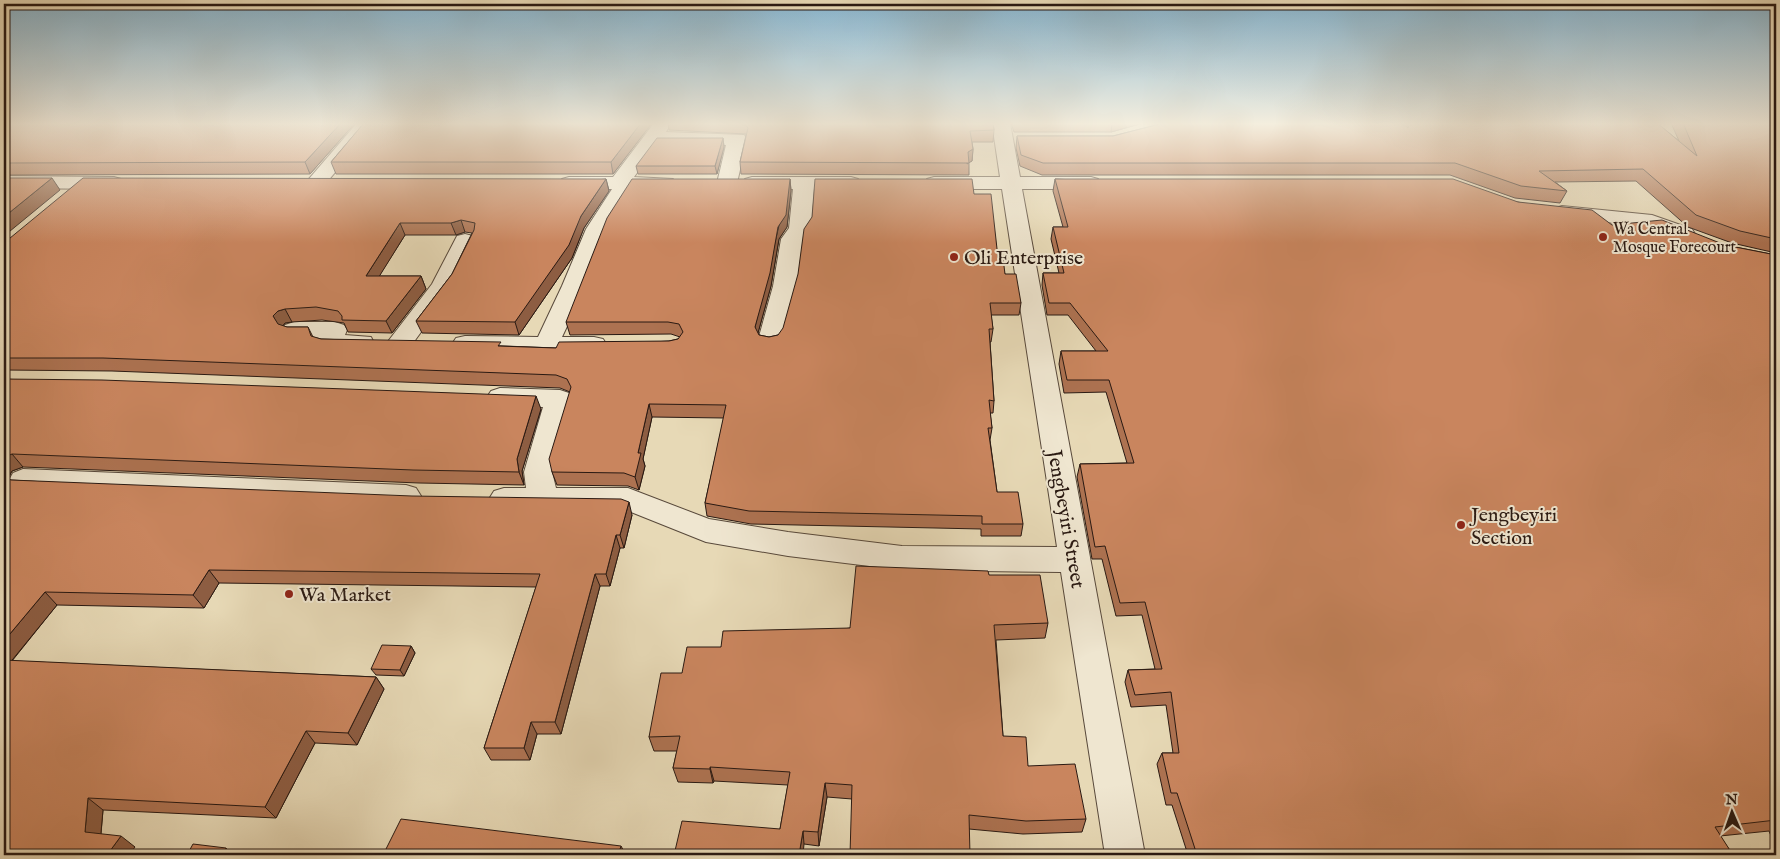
<svg xmlns="http://www.w3.org/2000/svg" width="1780" height="859" viewBox="0 0 1780 859" font-family="'IM FELL English',serif">
	<style>
		.lines { fill: none; stroke-linecap: round; stroke-linejoin: round }
		.minor-casing { stroke: #58493b; stroke-width: 2 }
		.minor { fill: #efe6d0; fill-rule: evenodd }
		.wall { fill: #ad7251; stroke: #291912 }
		.shaded-wall { fill: #8d5d42; stroke: #291912 }
		.building { fill: #c9855e; stroke: #291912 }
		.poi-dot { fill: #8f2418; stroke: #efe6d0; stroke-width: 2 }
		.labels { text-anchor: middle; stroke-width: 4; stroke-linejoin: round; paint-order: stroke }
		.far-poi-label { font-size: 16px; fill: #291912; stroke: #efe6d0; text-anchor: start }
		.poi-label { font-size: 20px; fill: #291912; stroke: #efe6d0; text-anchor: start }
		.street-label { font-size: 20px; fill: #291912; stroke: #efe6d0 }
	</style>
	<rect width="100%" height="100%" fill="#e7d9b6"/>
	<filter id="stains"><feTurbulence type="fractalNoise" baseFrequency=".004" numOctaves="4"/><feColorMatrix values="0 0 0 0 .2 0 0 0 0 .09 0 0 0 0 .02 0 0 0 .5 -.17"/></filter>
	<radialGradient id="worn" r=".72"><stop offset=".6" stop-color="#630" stop-opacity="0"/><stop offset="1" stop-color="#630" stop-opacity=".3"/></radialGradient>
	<g class="lines">
		<g class="minor-casing">
			<g id="minor">
				<path d="M357 123H376L322 188 315 190 308 188 305 184 308 180Z"/>
				<path d="M654 123H671L666 132 744 135 747 139 737 183 734 187 727 189 720 187 717 183 726 145 658 144 634 177 673 179 676 183 673 187 632 189 608 229 586 286 562 337H594L603 339 607 345 603 351 594 353 465 352 456 350 452 344 456 338 465 336 538 337 562 286 586 229 612 189H569L562 187 559 183 562 179 569 177H613Z"/>
				<path d="M992 123H1010L1020 177H1091L1098 179 1101 183 1098 187 1091 189H1022L1145 855H1105L1061 572 902 570 788 556 706 542 626 510H504L494 507 489 499 494 491 504 488H526L524 472 543 407 500 406 491 403 487 397 491 391 500 388 560 390 569 393 573 399 565 423 552 472 556 488H628L709 519 788 532 902 546 1057 547 1002 189H934L927 187 924 183 927 179 934 177H1000Z"/>
				<path d="M4 176 114 177 121 179 124 183 121 187 114 189 4 188Z"/>
				<path d="M752 177H851L858 179 861 183 858 187 814 189 811 229 803 240 797 286 782 340 779 346 770 348 761 346 758 340 773 286 781 239 789 228 793 189H752L745 187 742 183 745 179Z"/>
				<path d="M1562 206 1652 215 1692 229 1695 234 1692 239 1684 241 1676 239 1648 227 1555 216 1551 212 1555 208Z"/>
				<path d="M465 234 473 236 476 241 455 285 408 350 399 352 390 350 386 344 432 284 457 236Z"/>
				<path d="M294 322H335L344 325 347 330 345 335 371 337 374 343 371 349C355 353 335 352 319 348L316 342 318 338H294L285 335 282 330 285 325Z"/>
				<path d="M23 469 406 485 416 488 421 496 416 504 406 507 23 491 13 487 9 480 13 473Z"/>
			</g>
		</g>
		<use href="#minor" class="minor"/>
	</g>
	<g class="wall">
		<path d="M12 123H355L310 174 4 175V125Z"/>
		<path d="M364 123H652L613 174H336L331 162Z"/>
		<path d="M668 123H993L994 130 993 142H972L973 149 972 161 969 162V175L741 174 740 162 746 135V134L669 130Z"/>
		<path d="M1011 123H1143L1111 132H1014Z"/>
		<path d="M1402 123H1657L1679 141 1671 123H1776V253L1732 243 1688 227 1636 181 1555 182 1567 191 1560 203 1515 198 1450 175H1042L1020 166 1016 148 1017 136H1113L1156 125Z"/>
		<path d="M723 138 724 147 717 174H638L636 166Z"/>
		<path d="M606 179 609 191 584 228 572 258 519 335 422 333 416 321 452 274 472 233 465 232 456 235H405L379 276H421L426 289 392 333 348 332 344 323 322 320 292 322 285 323 283 326 287 327H308L313 337 321 339 556 348 669 341 678 339 680 337 671 334 570 335 566 322 790 179 791 191 787 227 779 239 771 286 758 333 759 335 769 337 778 335 974 194 998 258 1005 274 1021 303 1019 315H991L993 329 991 342H990L994 401 993 413H990L992 428 990 440 997 492 1023 524 1021 536H981V529L751 524 707 516 705 503 724 418 652 417 643 459 645 466 639 490 628 486 557 485 552 472 570 392 560 388 112 371 4 370V243Z"/>
		<path d="M1055 179 1518 202 1612 225 1725 245 1776 255V848L1769 831 1720 836 1733 855H1188L1172 805H1166L1157 764 1162 753H1173L1166 705 1131 707 1125 682 1128 670 1155 669 1142 615 1116 616 1102 559H1092L1077 477 1080 464 1127 463 1106 392 1064 393 1059 364 1061 351H1096L1068 315H1047L1042 285 1043 273H1059L1051 239 1053 227H1063L1053 191Z"/>
		<path d="M4 379 541 409 522 471 524 485 419 483 23 467 12 471 8 479 11 480 632 515 624 548H620L610 586H600L561 734H537L530 760H491L484 748 536 587 219 583 204 608 57 605 12 661 376 677 384 689 357 745 315 743 276 818 103 810 101 834 135 847 4 855Z"/>
		<path d="M989 575 1048 623 1045 638 996 640 1003 736 1028 766 1086 819 1082 832 1023 834 969 829 852 799 827 797 819 846 804 844 780 829 788 785 714 781 713 783 678 782 673 768 677 751H654L649 737 682 673 721 647 850 628Z"/>
		<path d="M411 646 415 653 404 676 376 675 371 669Z"/>
	</g>
	<g class="shaded-wall">
		<path d="M341 123H355L310 174 305 162Z"/>
		<path d="M641 123H652L613 174 611 162Z"/>
		<path d="M1112 123H1143L1111 132Z"/>
		<path d="M723 138 724 147 717 174 715 166Z"/>
		<path d="M973 149 972 161 967 164 968 152Z"/>
		<path d="M52 178 60 190 4 236V217Z"/>
		<path d="M606 179 609 191 584 228 572 258 519 335 515 322 581 216Z"/>
		<path d="M790 179 791 191 787 227 779 239 771 286 756 340 755 327Z"/>
		<path d="M461 220 465 232 456 235 451 223Z"/>
		<path d="M400 223 405 235 372 288 366 276Z"/>
		<path d="M421 276 426 289 392 333 386 321Z"/>
		<path d="M285 309 292 322 285 323 280 329 273 316 278 311Z"/>
		<path d="M536 396 541 409 522 471 524 485 519 472 517 459Z"/>
		<path d="M649 404 652 417 643 459 645 466 639 490 635 477 638 453Z"/>
		<path d="M12 454 23 467 12 471 7 479 4 480V457Z"/>
		<path d="M629 502 632 515 624 548 620 535Z"/>
		<path d="M616 535 620 548 610 586 606 574Z"/>
		<path d="M209 570 219 583 204 608 193 595Z"/>
		<path d="M595 574 600 586 561 734 555 722Z"/>
		<path d="M45 592 57 605 4 670V641Z"/>
		<path d="M411 646 415 653 404 676 400 670Z"/>
		<path d="M376 677 384 689 357 745 348 733Z"/>
		<path d="M531 722 537 734 530 760 524 748Z"/>
		<path d="M306 731 315 743 276 818 265 807Z"/>
		<path d="M710 767 714 781 713 783 710 769Z"/>
		<path d="M825 783 827 797 819 846 818 832Z"/>
		<path d="M88 798 103 810 100 843 85 832Z"/>
		<path d="M803 831 804 844 803 855H799Z"/>
		<path d="M121 836 135 847 129 855H107Z"/>
		<path d="M621 846 626 855H618Z"/>
		<path d="M226 848 233 855H221Z"/>
	</g>
	<g class="building">
		<path d="M12 123H341L305 162 4 163V125Z"/>
		<path d="M364 123H641L611 162H331Z"/>
		<path d="M744 123H993L994 130 970 131 973 149 968 152 969 163 740 162 748 128Z"/>
		<path d="M1162 123H1402L1408 128V123H1657L1697 156 1683 123H1776V239L1740 231 1696 215 1643 169 1539 171 1567 191 1521 186 1455 163H1043L1021 155 1017 136H1113L1156 125Z"/>
		<path d="M657 138H723L715 166H636Z"/>
		<path d="M4 178H52L4 217Z"/>
		<path d="M83 178 606 179 581 216 569 245 515 322 416 321 452 274 474 230 475 223 461 220 451 223H400L366 276H421L386 321 342 320V316L338 311 316 307 285 309 278 311 273 316 278 324 287 327H308L311 336 321 339 501 342 498 346 556 348 559 342 669 341 678 339 683 332 679 324 668 322H566L607 218 632 179H790L786 215 778 227 770 273 755 327 759 335 769 337 778 335 783 328 798 274 804 229 812 217 815 179H972L974 194H991L998 258H1003L1005 274H1016L1021 303H990L993 329H989L994 401 989 400 992 428H988L997 492H1018L1023 524H982V516L749 511 705 503 726 405 649 404 638 453H641L635 477 624 473 552 472 549 459 571 387 567 379 556 375 103 358H4V243Z"/>
		<path d="M1055 179H1453L1518 202 1592 210 1612 225 1662 220 1725 245 1776 255V820L1715 827 1733 855H1197L1177 793H1171L1162 753H1179L1171 692 1135 695 1128 670 1162 669 1145 602 1120 603 1105 546 1095 547 1080 464 1134 463 1109 380H1067L1061 351H1108L1070 303H1049L1043 273H1064L1053 227H1068Z"/>
		<path d="M4 379 102 380 536 396 517 459 519 472 413 470 12 454 4 457Z"/>
		<path d="M4 477 11 480 412 496 621 499 629 502 620 535H616L606 574H595L555 722H531L524 748H484L540 574 209 570 193 595 45 592 4 641Z"/>
		<path d="M856 566 988 571 989 575H1040L1048 623 994 625 1003 736 1026 737 1028 766 1075 764 1086 819 1026 821 969 815 970 855H850L852 785 825 783 818 832 803 831 799 855H674L682 821 780 829 790 772 710 767V769L673 768 680 736 649 737 661 673H682L687 647H721L723 631 850 628Z"/>
		<path d="M382 645 411 646 400 670 371 669Z"/>
		<path d="M4 660 376 677 348 733 306 731 265 807 88 798 85 832 121 836 107 855H4Z"/>
		<path d="M401 819 621 846 618 855H383Z"/>
		<path d="M193 844 226 848 221 855H187Z"/>
	</g>
	<linearGradient id="sky" x2="0" y2="1"><stop stop-color="#87b6d1"/><stop offset="0.51" stop-color="#f4eede"/><stop offset="1" stop-color="#f4eede" stop-opacity="0"/></linearGradient>
	<rect width="1780" height="243" fill="url(#sky)"/>
	<g class="poi-dot">
		<circle cx="1603" cy="237" r="5"/>
		<circle cx="954" cy="257" r="5"/>
		<circle cx="1461" cy="525" r="5"/>
		<circle cx="289" cy="594" r="5"/>
	</g>
	<g class="labels">
		<g class="far-poi-label">
			<text x="1613" y="234">Wa Central<tspan x="1613" dy="18">Mosque Forecourt</tspan></text>
		</g>
		<g class="poi-label">
			<text x="964" y="264">Oli Enterprise</text>
			<text x="1471" y="521">Jengbeyiri<tspan x="1471" dy="23">Section</tspan></text>
			<text x="299" y="601">Wa Market</text>
		</g>
		<g class="street-label">
			<text transform="translate(1067 519) rotate(80)" y="7">Jengbeyiri Street</text>
		</g>
	</g>
	<rect width="1780" height="859" fill="none" stroke="#e7d9b6" stroke-width="20"/>
	<rect x="5" y="5" width="1770" height="849" fill="none" stroke="#291912" stroke-width="2.5"/>
	<rect x="10" y="10" width="1760" height="839" fill="none" stroke="#291912"/>
	<g transform="translate(1732 812) rotate(358)" stroke="#efe6d0" stroke-width="4" paint-order="stroke">
	<path d="M0-4L9 19L0 12L-9 19Z" fill="#291912"/>
	<text y="-8" font-size="14" font-weight="bold" text-anchor="middle" fill="#291912">N</text>
	</g>
	<rect width="100%" height="100%" filter="url(#stains)"/>
	<rect width="100%" height="100%" fill="url(#worn)"/>
</svg>
